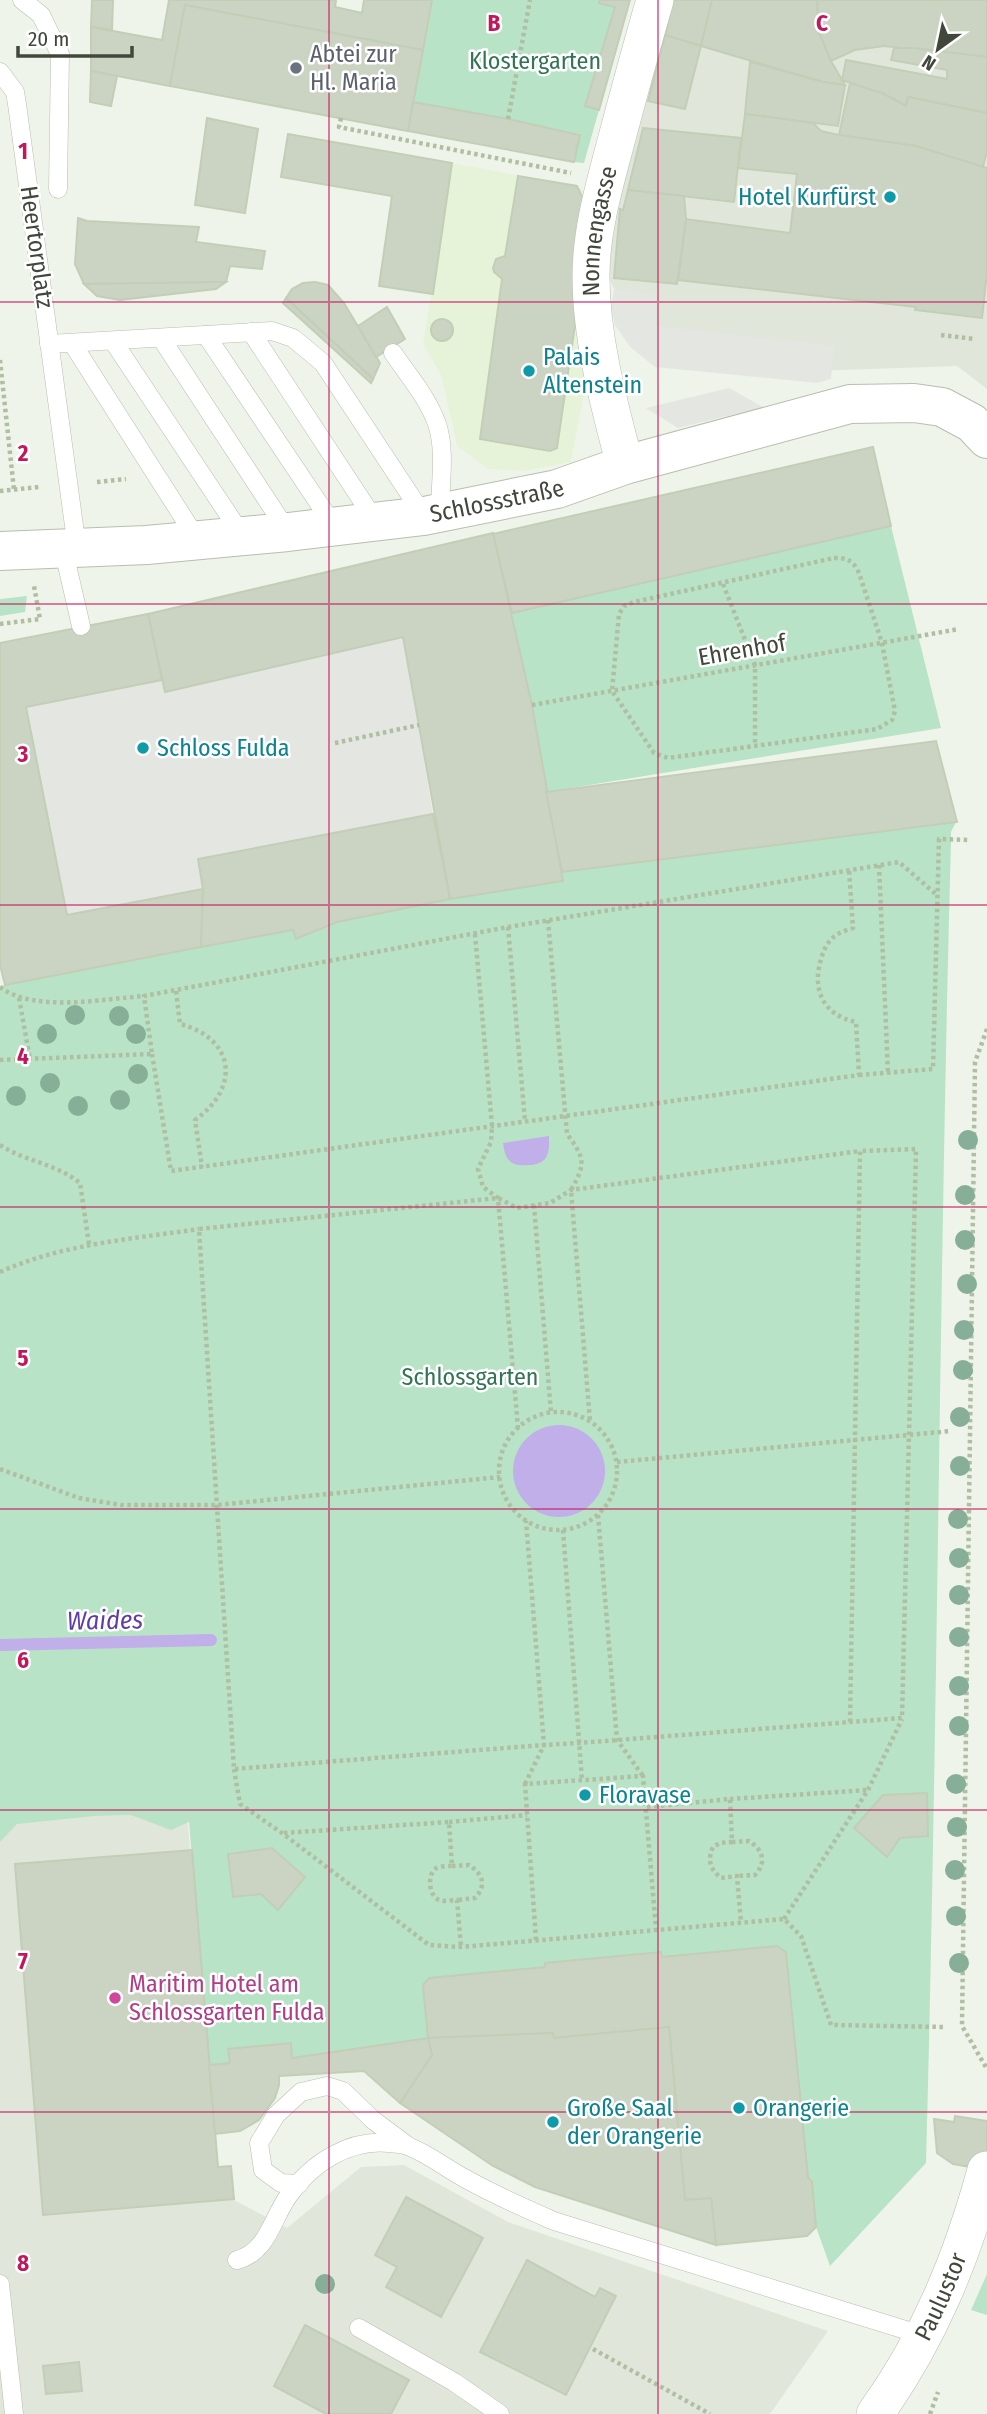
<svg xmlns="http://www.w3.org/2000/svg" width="987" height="2414" viewBox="0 0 987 2414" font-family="'Fira Sans Condensed',sans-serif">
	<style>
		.residential { fill: #e0e7da }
		.commercial { fill: #e7f3d9 }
		.green { fill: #b9e3c7 }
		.parking { fill: #e4e6e2 }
		.water { fill: #c0afe9 }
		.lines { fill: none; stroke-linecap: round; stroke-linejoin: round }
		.stream { stroke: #c0afe9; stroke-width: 12 }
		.building { fill: #cbd4c2; stroke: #c2ceb6; stroke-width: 2 }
		.service-casing { stroke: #b6bfae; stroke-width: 19 }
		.minor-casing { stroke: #b6bfae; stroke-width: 38 }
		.tertiary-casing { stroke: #b6bfae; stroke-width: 40 }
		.path { stroke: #afbfa1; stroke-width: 4.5; stroke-dasharray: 3.5 3.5; stroke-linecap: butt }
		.service { stroke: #fff; stroke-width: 18 }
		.minor { stroke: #fff; stroke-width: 37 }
		.tertiary { stroke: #fff; stroke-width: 38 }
		.tree { fill: #87ae97 }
		.grid { fill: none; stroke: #c2185b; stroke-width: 2; stroke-opacity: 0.55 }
		.worship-dot { fill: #6b7280; stroke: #fff; stroke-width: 2.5 }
		.culture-dot { fill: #0f9aa8; stroke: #fff; stroke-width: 2.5 }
		.hotel-dot { fill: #d1479c; stroke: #fff; stroke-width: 2.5 }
		.labels { text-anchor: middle; stroke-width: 5; stroke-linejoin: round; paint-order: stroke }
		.worship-label { font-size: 24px; fill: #5b616d; stroke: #fff; text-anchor: start }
		.park-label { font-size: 24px; fill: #327453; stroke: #fff }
		.culture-label { font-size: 24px; fill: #0d838f; stroke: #fff; text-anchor: start }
		.street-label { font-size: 24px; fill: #41473a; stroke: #fff }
		.hotel-label { font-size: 24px; fill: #b23c85; stroke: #fff; text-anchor: start }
		.water-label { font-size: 26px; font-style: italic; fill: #5e3da9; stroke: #fff }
		.grid-label { font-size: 23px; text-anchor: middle; font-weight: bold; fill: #c2185b; stroke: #fff; stroke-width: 5; stroke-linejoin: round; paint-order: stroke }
	</style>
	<rect width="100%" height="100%" fill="#eff4eb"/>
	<g class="residential">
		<path d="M666 0H987V389L957 366 813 371 661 350 625 315 607 273 611 212Z"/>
		<path d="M184 1780 218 2166H231L234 2200 287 2228 361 2167 404 2165 508 2222 828 2331 770 2414H0V1798Z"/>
	</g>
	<path class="commercial" d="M452 163 577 186 611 212 607 273 571 462 526 471 488 469 457 446 441 375 423 344Z"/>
	<g class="green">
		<path d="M432 0H600V3L615 7 586 106 599 110 584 163 574 162 580 134 508 119 413 102Z"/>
		<path d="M891 526 941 728 546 792 532 705 512 613Z"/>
		<path d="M27 596 25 612 0 616V599Z"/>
		<path d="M956 822 951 832V840C939 1281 938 1722 926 2163L830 2266 816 2227 808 2177 786 1952 777 1946 662 1957 661 1952 546 1963 545 1967 429 1978 423 1985 428 2038 292 2058 290 2043 229 2049 230 2063 209 2065 189 1822 171 1830 131 1815 94 1816 17 1824 0 1842V986L293 930 297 939 337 922 450 899 562 881V872Z"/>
		<path d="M987 2274V2315L971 2310Z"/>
	</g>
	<g class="parking">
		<path d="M614 289 657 296 656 326 834 346 831 379 817 383 655 367 630 347 615 325 611 308Z"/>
		<path d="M729 388 763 407 678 428 646 408Z"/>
		<path d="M403 637 433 814 198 859 203 889 67 915 26 707 92 690 162 680 165 691Z"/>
	</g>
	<g class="water">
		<path d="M549 1136C549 1144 550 1152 545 1159 541 1163 535 1165 529 1165 511 1167 505 1160 503 1143Z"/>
		<circle cx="559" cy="1471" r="46"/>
	</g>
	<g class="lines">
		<path class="stream" d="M0 1645 211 1640"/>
	</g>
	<g class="building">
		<path d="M92 0H113L112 30 91 27Z"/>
		<path d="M169 0H336L335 7 362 13 364 0H432L423 50 185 5 170 86 91 71V27L162 40Z"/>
		<path d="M600 0H630L599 110 585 106 615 7 599 3Z"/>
		<path d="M673 0H712L701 46 665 35Z"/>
		<path d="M712 0H817L819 32 831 61 845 85 823 82 701 46Z"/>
		<path d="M817 0H987V57L884 46 855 50 831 61 819 32Z"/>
		<path d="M185 5 423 50 408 131 170 86Z"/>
		<path d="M665 35 701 46 685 109 648 101Z"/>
		<path d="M894 48H914L987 57V113L908 97 906 106 884 94 842 80 846 60 947 79V70L891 60Z"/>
		<path d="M750 62 823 82 845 85 838 126 745 114Z"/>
		<path d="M91 71 117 76 111 106 90 102Z"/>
		<path d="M850 83 884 94 906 106 908 97 987 113V151L983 167 916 146 839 135Z"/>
		<path d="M413 102 508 119 580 135 574 162 408 131Z"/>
		<path d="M745 114 813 123 821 131 839 135 916 146 987 168V272L982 318 915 310 916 307 678 280 686 219 790 233 797 174 738 168Z"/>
		<path d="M207 118 258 129 245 213 195 205Z"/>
		<path d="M643 128 741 138 734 202 628 190Z"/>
		<path d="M288 134 452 163 433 294 379 286 392 196 281 177Z"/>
		<path d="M518 176 577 186 591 216 557 448 550 451 480 439 502 279 494 272 493 268 496 259 505 256Z"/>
		<path d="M628 190 684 196 686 219 677 284 614 278 620 209 623 210Z"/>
		<path d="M78 218 87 221 199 227 196 242 265 251 262 269 230 266 226 282 84 284 75 264Z"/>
		<path d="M226 282 216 289 120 300 97 296 84 284Z"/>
		<path d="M315 282 328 285 344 303 380 363 373 379 286 298 292 289 303 283Z"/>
		<path d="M286 298 373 379 371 383 283 303Z"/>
		<path d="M387 307 405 339 376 357 358 326Z"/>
		<circle cx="442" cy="330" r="11"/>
		<path d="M873 447 891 526 512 613 493 534Z"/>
		<path d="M493 533 532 705 563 881 450 899 403 637 165 692 148 614Z"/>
		<path d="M148 614 162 680 26 707 67 915 203 889 201 947 5 985 0 965V643Z"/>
		<path d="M936 741 957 822 562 872 546 792Z"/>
		<path d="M433 814 450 899 337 922 296 939 293 930 201 947 203 889 198 859Z"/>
		<path d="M927 1793 928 1836 900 1838 887 1857 854 1828 883 1795Z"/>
		<path d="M272 1848 305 1877 278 1910 261 1894 233 1897 228 1854Z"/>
		<path d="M192 1850 218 2167 231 2166 234 2199 43 2215 15 1864Z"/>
		<path d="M777 1946 786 1952 808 2177 812 2182 816 2227 807 2236 716 2245 711 2198 685 2200 669 2027 554 2038 553 2033 428 2038 423 1985 429 1978 545 1967V1963L661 1952 662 1957Z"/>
		<path d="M669 2027 685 2200 711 2198 716 2245 535 2187 493 2166 400 2103 432 2055 428 2038 553 2033 554 2038Z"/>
		<path d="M428 2038 432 2055 400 2103 364 2071 279 2076V2085L275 2098 259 2120 240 2131 215 2134 209 2065 230 2063 228 2049 291 2043 292 2058Z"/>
		<path d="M955 2116 987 2121V2170L953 2164 937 2153 934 2119 954 2122Z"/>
		<path d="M406 2197 483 2238 441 2317 386 2287 397 2267 375 2255Z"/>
		<path d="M527 2260 595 2297 600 2288 616 2296 566 2395 480 2352Z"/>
		<path d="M305 2325 409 2380 391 2414H326L274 2386Z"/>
		<path d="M79 2362 82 2391 46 2394 43 2366Z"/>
	</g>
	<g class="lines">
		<g class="service-casing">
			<g id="service">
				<path d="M22 0 41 15 60 54 58 189"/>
				<path d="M0 72 15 92 17 104 77 548"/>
				<path d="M251 332 376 522"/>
				<path d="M206 335 334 526"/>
				<path d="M161 338 288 532"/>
				<path d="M113 341 242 535"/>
				<path d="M72 343 197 539"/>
				<path d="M49 344 272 331 293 338 323 363 424 516"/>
				<path d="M393 353C408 375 428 398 437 424 446 450 440 485 440 512"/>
				<path d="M63 548 81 626"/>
				<path d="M299 2184 281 2183 263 2170 259 2143 276 2115 301 2092 327 2086 343 2091 373 2120 408 2146"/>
				<path d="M237 2260C268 2252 272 2218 289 2195 312 2163 349 2139 389 2143 396 2144 404 2144 410 2147 430 2155 447 2169 466 2179 495 2195 524 2208 554 2221L925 2336"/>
				<path d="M0 2284 14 2414"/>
				<path d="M359 2328 454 2382 500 2414"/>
			</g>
		</g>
		<g class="minor-casing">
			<g id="minor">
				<path id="s1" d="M625 465C609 404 591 339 591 276 591 228 606 180 618 134 630 89 642 45 655 0"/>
				<path id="s2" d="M875 2414C929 2339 962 2258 986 2170"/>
			</g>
		</g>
		<g class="tertiary-casing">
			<g id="tertiary">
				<path id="s3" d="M0 551 147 545 288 532 424 516 557 489 625 465 850 404 914 403 942 407 972 423 987 439"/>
			</g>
		</g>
		<g class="path">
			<path d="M341 118 339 127 571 173"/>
			<path d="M508 119 530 0"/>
			<path d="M941 335 975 339"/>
			<path d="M0 360 14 490"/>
			<path d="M97 482 126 479"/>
			<path d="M0 491 39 487"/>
			<path d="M834 558C847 558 853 560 859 573L882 643 895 711 892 720 877 729 668 758 654 753 612 691 619 614 624 606 634 602Z"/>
			<path d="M723 584 755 665V746"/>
			<path d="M0 624 40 619 34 586"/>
			<path d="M532 705 959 629"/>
			<path d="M335 743 419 725"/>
			<path d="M879 865 888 1073"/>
			<path d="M548 920 567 1134C585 1158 586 1164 571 1190L590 1421"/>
			<path d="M508 927 525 1121"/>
			<path d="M475 934 492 1126 491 1142 478 1169 483 1187 498 1198 518 1428"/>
			<path d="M0 987C34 1013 102 999 144 996"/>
			<path d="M176 991 180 1024C236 1039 240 1088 195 1120L202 1167"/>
			<path d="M19 998 30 1059"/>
			<path d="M987 1029 975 1062 962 2026 987 2069"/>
			<path d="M152 1054 171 1171 859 1075 856 1022C822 1015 811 988 822 956 825 947 829 939 838 934 842 931 848 930 853 928L849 869"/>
			<path d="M0 1060 152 1054 144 996 508 927 899 862 938 896"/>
			<path d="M859 1075 933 1069 939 839 969 840"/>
			<path d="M0 1145C26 1162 55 1163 80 1183L89 1244"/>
			<path d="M534 1205 551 1413"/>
			<path d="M0 1272C62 1244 132 1239 199 1229"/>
			<circle cx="558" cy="1471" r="59"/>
			<path d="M617 1462 951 1431"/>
			<path d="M0 1469 79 1498 121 1505H217L500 1477"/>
			<path d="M598 1515 617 1740 643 1776"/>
			<path d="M563 1530 582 1780"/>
			<path d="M850 1722 860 1151 571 1190 550 1203 517 1208 498 1198 199 1229 234 1769 544 1745 579 1743 902 1718 916 1149 860 1151"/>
			<path d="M234 1769 240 1804 282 1833 429 1945 461 1947 784 1919 801 1936 831 2025 946 2027"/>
			<path d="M525 1784 544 1745 526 1521"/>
			<path d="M730 1799 868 1790"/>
			<path d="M647 1807 730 1799 732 1842 720 1843 713 1847C707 1860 710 1869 721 1878L737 1876 741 1923"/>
			<path d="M449 1822 527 1815"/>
			<path d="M284 1833 449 1822 452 1866C447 1866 439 1866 435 1869 427 1876 429 1896 439 1900 444 1902 452 1900 457 1900L461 1947"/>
			<path d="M732 1842 749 1841C763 1850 767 1862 755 1875L737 1876"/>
			<path d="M452 1866 469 1865C483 1874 487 1885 475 1898L457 1900"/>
			<path d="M784 1919 868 1790 902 1719"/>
			<path d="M536 1940 525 1784 643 1776 656 1929"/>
			<path d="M593 2349 710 2414"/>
			<path d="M930 2414 938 2392"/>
		</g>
		<use href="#service" class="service"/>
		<use href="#minor" class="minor"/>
		<use href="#tertiary" class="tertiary"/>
	</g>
	<g class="tree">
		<circle cx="75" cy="1015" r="10"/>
		<circle cx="119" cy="1016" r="10"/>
		<circle cx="47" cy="1034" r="10"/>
		<circle cx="136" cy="1034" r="10"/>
		<circle cx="138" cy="1074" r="10"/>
		<circle cx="50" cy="1083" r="10"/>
		<circle cx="16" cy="1096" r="10"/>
		<circle cx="120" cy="1100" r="10"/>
		<circle cx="78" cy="1106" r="10"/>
		<circle cx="968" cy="1140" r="10"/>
		<circle cx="965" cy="1195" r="10"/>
		<circle cx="965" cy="1240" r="10"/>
		<circle cx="967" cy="1284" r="10"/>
		<circle cx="964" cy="1330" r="10"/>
		<circle cx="963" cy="1370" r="10"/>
		<circle cx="960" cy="1417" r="10"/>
		<circle cx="960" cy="1466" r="10"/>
		<circle cx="958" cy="1519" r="10"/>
		<circle cx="959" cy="1558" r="10"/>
		<circle cx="959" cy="1595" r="10"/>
		<circle cx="959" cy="1637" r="10"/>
		<circle cx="959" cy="1686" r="10"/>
		<circle cx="959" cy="1726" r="10"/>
		<circle cx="956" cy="1784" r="10"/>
		<circle cx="957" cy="1827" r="10"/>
		<circle cx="955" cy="1870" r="10"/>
		<circle cx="956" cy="1916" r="10"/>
		<circle cx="959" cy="1963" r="10"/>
		<circle cx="325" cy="2284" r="10"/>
	</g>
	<path class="grid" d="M329 0V2414M658 0V2414M0 302H987M0 604H987M0 905H987M0 1207H987M0 1509H987M0 1810H987M0 2112H987"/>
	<circle class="worship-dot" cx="296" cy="68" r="7"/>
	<g class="culture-dot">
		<circle cx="890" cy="197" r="7"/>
		<circle cx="529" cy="371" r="7"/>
		<circle cx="143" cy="748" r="7"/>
		<circle cx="585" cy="1795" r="7"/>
		<circle cx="739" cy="2108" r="7"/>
		<circle cx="553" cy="2122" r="7"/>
	</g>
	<circle class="hotel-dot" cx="115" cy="1998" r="7"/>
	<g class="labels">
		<g class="worship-label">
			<text x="310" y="62">Abtei zur<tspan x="310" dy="28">Hl. Maria</tspan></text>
		</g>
		<g class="park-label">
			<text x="535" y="69">Klostergarten</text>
			<text x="470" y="1385">Schlossgarten</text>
		</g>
		<g class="culture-label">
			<text x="876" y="205" text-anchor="end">Hotel Kurfürst</text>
			<text x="543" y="365">Palais<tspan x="543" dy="28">Altenstein</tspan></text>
			<text x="157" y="756">Schloss Fulda</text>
			<text x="599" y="1803">Floravase</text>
			<text x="567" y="2116">Große Saal<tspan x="567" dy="28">der Orangerie</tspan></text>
			<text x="753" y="2116">Orangerie</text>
		</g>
		<g class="street-label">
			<text dy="8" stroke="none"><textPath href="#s1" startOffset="238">Nonnengasse</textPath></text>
			<text transform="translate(37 247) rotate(82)" y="8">Heertorplatz</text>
			<text dy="8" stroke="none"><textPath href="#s3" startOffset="500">Schlossstraße</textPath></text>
			<text transform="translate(742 650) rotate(-10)" y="8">Ehrenhof</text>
			<text dy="8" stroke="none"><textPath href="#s2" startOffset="135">Paulustor</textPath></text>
		</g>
		<g class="hotel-label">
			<text x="129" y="1992">Maritim Hotel am<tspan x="129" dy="28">Schlossgarten Fulda</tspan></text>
		</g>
		<g class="water-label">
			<text transform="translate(105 1620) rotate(-1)" y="9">Waides</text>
		</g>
	</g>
	<g class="grid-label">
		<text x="494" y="31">B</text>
		<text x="822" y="31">C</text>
		<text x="23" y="159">1</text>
		<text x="23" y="461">2</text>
		<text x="23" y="762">3</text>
		<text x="23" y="1064">4</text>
		<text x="23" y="1366">5</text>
		<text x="23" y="1668">6</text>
		<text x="23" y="1969">7</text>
		<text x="23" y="2271">8</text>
	</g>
	<g transform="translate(938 49) rotate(213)" stroke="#ffffff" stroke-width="5" paint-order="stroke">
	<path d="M0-5L12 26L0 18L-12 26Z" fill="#41473a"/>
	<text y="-10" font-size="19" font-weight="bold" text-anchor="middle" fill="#41473a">N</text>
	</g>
	<path d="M18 46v10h114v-10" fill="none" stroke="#41473a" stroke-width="3.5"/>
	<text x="28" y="46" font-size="21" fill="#41473a" stroke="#ffffff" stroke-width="5" paint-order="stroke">20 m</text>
</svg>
